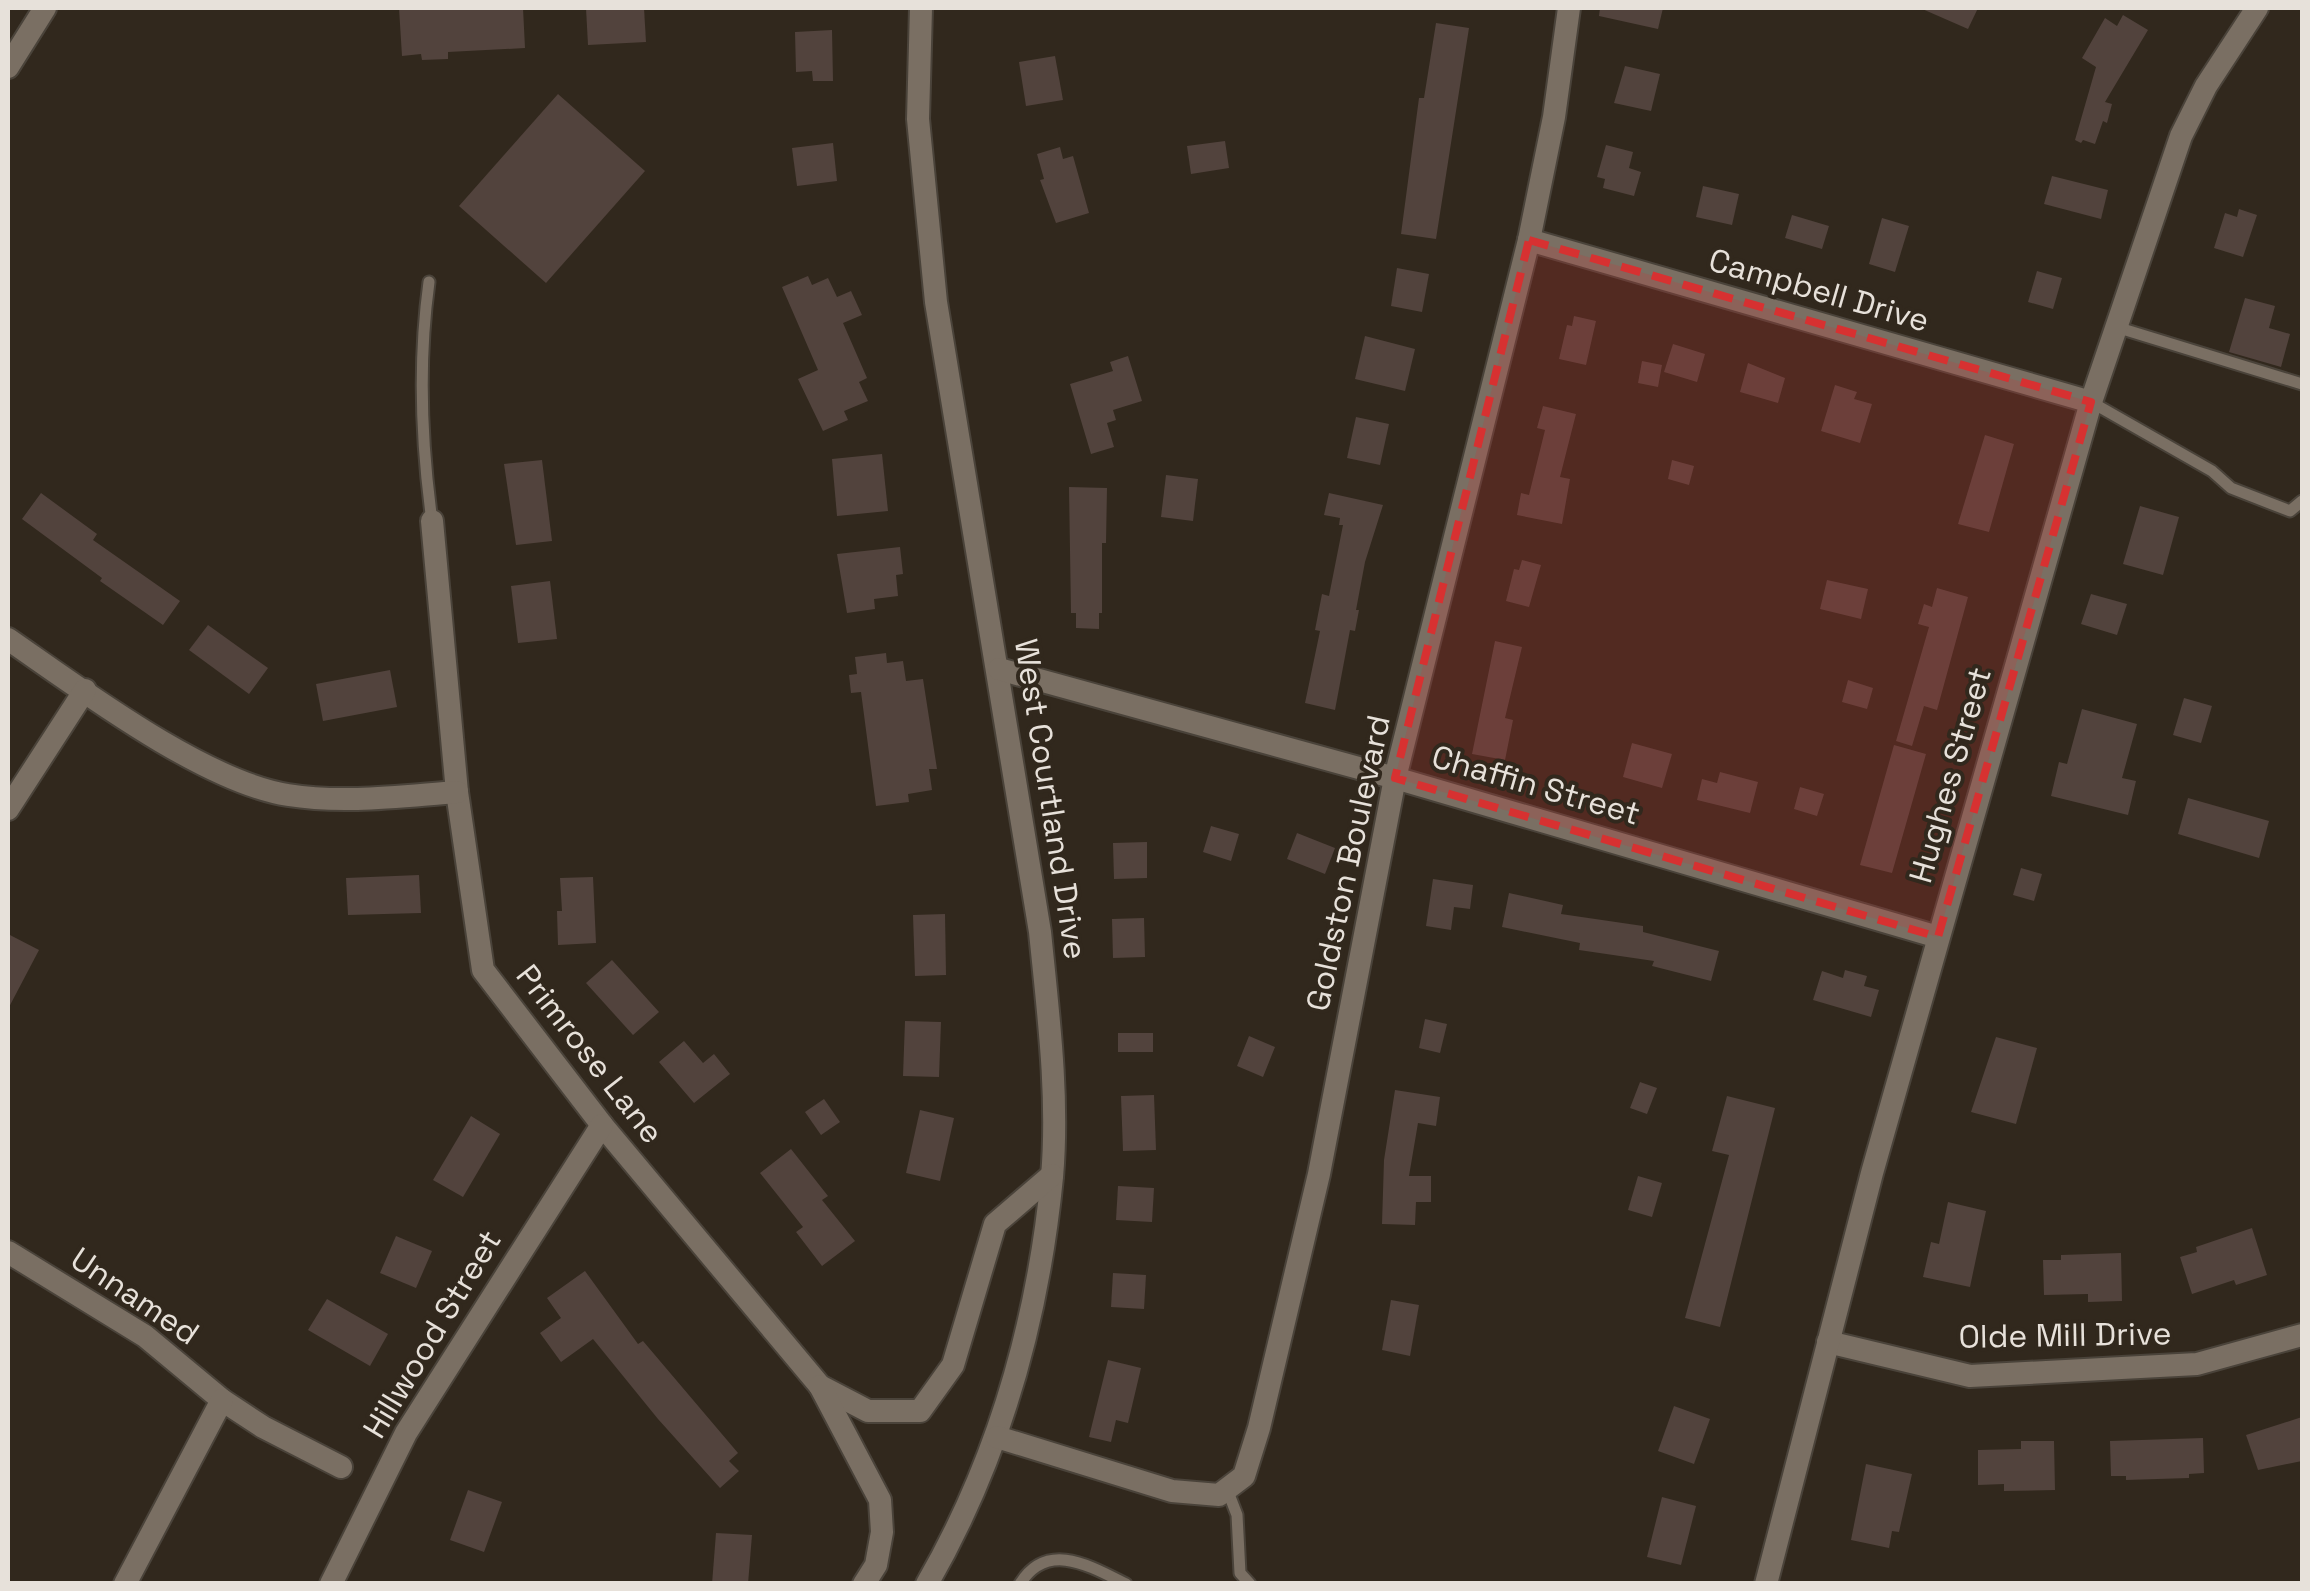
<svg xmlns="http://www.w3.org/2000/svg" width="2310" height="1591" viewBox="0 0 2310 1591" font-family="'Space Grotesk',sans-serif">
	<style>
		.building { fill: #52433d }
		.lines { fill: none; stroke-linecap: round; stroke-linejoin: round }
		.lane-casing { stroke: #4a433a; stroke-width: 15 }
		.street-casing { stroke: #4a433a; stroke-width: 26 }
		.lane { stroke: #7a6f63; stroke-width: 11 }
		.street { stroke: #7a6f63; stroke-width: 22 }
		.marked { fill: #d73131; fill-opacity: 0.2; stroke: #d73131; stroke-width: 8; stroke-dasharray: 20 12; stroke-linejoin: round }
		.labels { text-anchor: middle; stroke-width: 8; stroke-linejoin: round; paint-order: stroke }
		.street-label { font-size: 32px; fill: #e7e1da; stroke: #31281d }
	</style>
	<rect width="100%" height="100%" fill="#31281d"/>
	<g class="building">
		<path d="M399 8H523L525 48 448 52V59L422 60 421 54 402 56Z"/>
		<path d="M586 8H644L646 42 588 45Z"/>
		<path d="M1600 8H1663L1658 29 1599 16Z"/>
		<path d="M1920 8H1978L1968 29Z"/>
		<path d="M2123 15 2148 30 2105 102 2112 104 2107 123 2103 121 2095 144 2083 140 2081 143 2075 140 2096 67 2082 58 2105 18 2117 26Z"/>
		<path d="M1436 23 1469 28 1436 239 1401 234 1419 98H1424Z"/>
		<path d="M832 30 833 81H813L812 71 796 72 795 32Z"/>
		<path d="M1055 56 1063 100 1026 106 1019 62Z"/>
		<path d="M1625 66 1660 74 1651 111 1614 103Z"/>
		<path d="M558 94 645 171 546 283 459 206Z"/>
		<path d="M1225 141 1229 168 1191 174 1187 146Z"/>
		<path d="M833 143 837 181 797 186 792 148Z"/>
		<path d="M1606 145 1633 152 1629 168 1641 172 1634 196 1603 188 1605 179 1597 177Z"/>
		<path d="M1060 147 1063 159 1073 156 1089 213 1056 223 1040 180 1044 179 1037 154Z"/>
		<path d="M2052 176 2108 190 2101 219 2044 204Z"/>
		<path d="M1703 186 1739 194 1732 225 1696 217Z"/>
		<path d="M2239 209 2257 215 2243 257 2214 248 2225 213 2237 217Z"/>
		<path d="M1792 215 1829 226 1822 249 1785 238Z"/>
		<path d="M1882 218 1909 226 1895 272 1869 264Z"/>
		<path d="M1397 268 1429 274 1422 312 1391 306Z"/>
		<path d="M2037 271 2062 278 2053 309 2028 302Z"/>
		<path d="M808 276 812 285 828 278 837 297 851 291 862 315 843 323 867 378 859 382 868 401 844 411 848 420 823 431 798 379 818 370 782 287Z"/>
		<path d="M2245 298 2275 306 2269 328 2290 334 2281 367 2229 352Z"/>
		<path d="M1574 316 1596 321 1586 365 1559 359 1567 325 1572 326Z"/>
		<path d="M1365 336 1415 349 1405 391 1355 379Z"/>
		<path d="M1673 344 1705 354 1697 382 1664 372Z"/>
		<path d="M1128 356 1142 401 1113 410 1116 420 1107 423 1114 447 1091 454 1070 384 1113 371 1110 362Z"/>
		<path d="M1642 361 1662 365 1658 387 1638 383Z"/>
		<path d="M1748 363 1785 378 1778 403 1740 392Z"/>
		<path d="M1835 385 1857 392 1854 399 1872 404 1860 443 1821 431Z"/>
		<path d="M1543 406 1576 414 1560 477 1570 479 1562 524 1517 515 1521 493 1529 495 1545 430 1537 428Z"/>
		<path d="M1356 417 1389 424 1380 465 1347 458Z"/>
		<path d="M1985 435 2014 444 1989 532 1958 524Z"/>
		<path d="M882 454 888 511 837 516 832 459Z"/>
		<path d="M542 460 552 541 516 545 504 464Z"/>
		<path d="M1672 460 1694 466 1689 485 1668 479Z"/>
		<path d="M1166 475 1198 479 1193 521 1161 517Z"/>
		<path d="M1069 487 1107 488 1106 543H1102V613H1099V629L1076 628V613H1071Z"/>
		<path d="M41 493 97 534 93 540 180 601 163 625 100 581 102 578 22 519Z"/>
		<path d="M1329 493 1383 505 1365 562 1356 610H1359L1355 631 1350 630 1335 710 1305 703 1320 631 1315 630 1322 594 1329 596 1343 525H1339L1340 518 1324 515Z"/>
		<path d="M2140 506 2179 517 2163 575 2123 564Z"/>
		<path d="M900 547 903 574 896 575 898 596 874 599 875 609 847 613 837 554Z"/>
		<path d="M1522 560 1541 565 1529 607 1506 601 1514 569 1519 570Z"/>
		<path d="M1827 580 1868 589 1861 619 1820 609Z"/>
		<path d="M550 581 557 639 518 643 511 586Z"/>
		<path d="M1937 588 1968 597 1937 710 1924 706 1912 746 1896 741 1929 627 1918 624 1924 604 1932 607Z"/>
		<path d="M2091 594 2127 604 2117 635 2081 624Z"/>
		<path d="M208 625 268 668 249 694 189 650Z"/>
		<path d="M1495 641 1522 647 1505 718 1513 720 1505 760 1472 754Z"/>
		<path d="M886 653 887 663 903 661 906 681 923 679 937 769H929L932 790 908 794 909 802 876 806 861 692 851 693 849 675 857 674 855 657Z"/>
		<path d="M390 670 397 707 323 721 316 684Z"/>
		<path d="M1848 680 1873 688 1867 709 1842 702Z"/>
		<path d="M2184 698 2212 706 2201 743 2173 735Z"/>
		<path d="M2082 709 2137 724 2122 778 2136 781 2128 815 2051 796 2059 762 2067 764Z"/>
		<path d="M1632 743 1672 754 1662 788 1623 777Z"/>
		<path d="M1894 745 1926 754 1892 873 1860 865Z"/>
		<path d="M1720 772 1758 782 1750 813 1697 800 1702 779 1717 783Z"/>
		<path d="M1800 787 1824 794 1817 816 1794 809Z"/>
		<path d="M2188 798 2269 821 2259 858 2178 834Z"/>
		<path d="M1211 826 1239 834 1231 861 1203 852Z"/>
		<path d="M1297 833 1335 848 1325 874 1287 859Z"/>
		<path d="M1147 842V878L1114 879 1113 843Z"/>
		<path d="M2021 868 2042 874 2034 901 2013 895Z"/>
		<path d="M419 875 421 913 348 915 346 878Z"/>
		<path d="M593 877 596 943 558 945 557 911H562L560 878Z"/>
		<path d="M1433 879 1473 885 1470 909 1454 907 1451 930 1426 926Z"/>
		<path d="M1509 893 1563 905 1561 914 1643 926V932L1719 951 1711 981 1652 966 1654 961 1579 950 1580 943 1502 927Z"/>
		<path d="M945 914 946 975 915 976 913 915Z"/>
		<path d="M1144 918 1145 957 1113 958 1112 919Z"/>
		<path d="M8 934 39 950 8 1009Z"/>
		<path d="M612 960 659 1012 633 1035 586 983Z"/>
		<path d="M1845 970 1867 976 1864 986 1879 990 1871 1017 1813 1000 1822 971 1843 978Z"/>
		<path d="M1425 1019 1447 1024 1440 1053 1419 1048Z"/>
		<path d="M905 1021 941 1022 939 1077 903 1076Z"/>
		<rect x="1118" y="1033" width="35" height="19"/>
		<path d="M1249 1036 1275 1047 1263 1077 1237 1066Z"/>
		<path d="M1996 1037 2037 1048 2016 1124 1971 1112Z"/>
		<path d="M684 1041 703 1063 714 1054 730 1074 694 1103 659 1062Z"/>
		<path d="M1640 1082 1657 1088 1647 1114 1630 1108Z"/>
		<path d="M1395 1090 1440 1097 1436 1126 1418 1123 1409 1176H1431V1202H1416L1415 1225 1382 1224 1384 1160Z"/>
		<path d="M1154 1095 1156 1150 1123 1151 1121 1096Z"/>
		<path d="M1727 1096 1775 1108 1720 1327 1685 1318 1729 1155 1712 1151Z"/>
		<path d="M824 1099 840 1122 821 1135 805 1112Z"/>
		<path d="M920 1110 954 1118 940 1181 906 1173Z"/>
		<path d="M471 1116 500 1134 463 1197 433 1180Z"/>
		<path d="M791 1149 828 1196 822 1200 855 1241 822 1266 796 1232 803 1227 760 1173Z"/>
		<path d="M1638 1176 1662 1183 1652 1217 1628 1210Z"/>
		<path d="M1118 1186 1154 1188 1152 1222 1116 1220Z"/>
		<path d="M1948 1202 1986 1211 1970 1287 1923 1277 1931 1242 1939 1244Z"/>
		<path d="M2252 1228 2267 1275 2236 1285 2234 1280 2192 1294 2180 1257 2197 1252 2196 1247Z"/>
		<path d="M396 1236 432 1251 416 1288 380 1273Z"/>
		<path d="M2121 1253 2122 1301 2088 1302V1294L2044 1295 2043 1260H2061V1255Z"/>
		<path d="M585 1271 638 1344 643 1341 738 1453 729 1461 739 1471 720 1488 658 1419 593 1339 561 1362 540 1333 561 1318 547 1298Z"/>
		<path d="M1113 1273 1146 1275 1144 1309 1111 1307Z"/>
		<path d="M327 1299 388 1334 370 1366 308 1330Z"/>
		<path d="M1391 1300 1419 1305 1410 1356 1382 1350Z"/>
		<path d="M1108 1360 1141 1368 1128 1423 1116 1420 1111 1442 1089 1437Z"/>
		<path d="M1674 1406 1710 1419 1694 1464 1658 1451Z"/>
		<path d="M2302 1417V1461L2258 1470 2246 1435Z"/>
		<path d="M2203 1438 2204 1473 2189 1474V1478L2126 1480V1476H2111L2110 1441Z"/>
		<path d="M2021 1441H2054L2055 1490 2004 1491V1484L1978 1485V1450L2021 1449Z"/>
		<path d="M1866 1464 1912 1474 1899 1532 1892 1531 1889 1548 1851 1540Z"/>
		<path d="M468 1490 502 1502 484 1552 450 1540Z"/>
		<path d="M1662 1497 1696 1506 1681 1565 1647 1557Z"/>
		<path d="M716 1533 752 1535 748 1584H712Z"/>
	</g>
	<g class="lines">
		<g class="lane-casing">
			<g id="lane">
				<path d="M429 282C418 362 421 441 432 521"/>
				<path d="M2116 327 2302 384"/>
				<path d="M2091 402 2212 471 2231 488 2290 511 2302 501"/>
				<path d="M1227 1489 1237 1515 1240 1573 1250 1584"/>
				<path d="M1020 1584C1047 1540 1090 1566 1126 1584"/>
			</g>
		</g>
		<g class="street-casing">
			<g id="street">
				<path d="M921 8 918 119 936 302 1040 932C1048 1012 1059 1096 1052 1177 1038 1320 999 1459 927 1584"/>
				<path d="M8 67 45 8"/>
				<path d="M1529 240 2091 402"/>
				<path d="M432 521 457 792 483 970 602 1125 820 1386 868 1411H920L953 1365 995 1224 1052 1175"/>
				<path d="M8 639C79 688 204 782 288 795 344 804 402 796 457 792"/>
				<path d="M999 669 1395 778 1938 937"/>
				<path d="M8 809 85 690"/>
				<path d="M8 1252 145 1336 222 1400 263 1427 341 1467"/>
				<path d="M1828 1342 1970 1376 2197 1364 2302 1335"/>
				<path d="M820 1386 880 1500 882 1532 876 1565 864 1584"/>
				<path d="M997 1437 1172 1491 1219 1495 1244 1476 1259 1428 1319 1174 1395 778 1529 240 1554 117 1569 8"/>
				<path d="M125 1584 222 1400"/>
				<path d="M331 1584 406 1433 602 1125"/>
				<path d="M1766 1584 1872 1173 2091 402 2181 136 2206 86 2257 8"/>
			</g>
		</g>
		<use href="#lane" class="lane"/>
		<use href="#street" class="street"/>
	</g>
	<path class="marked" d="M1529 240 2091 402 1938 937 1395 778Z"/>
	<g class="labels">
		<g class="street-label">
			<text transform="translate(1819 290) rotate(16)" y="11">Campbell Drive</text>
			<text transform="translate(1950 775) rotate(-74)" y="11">Hughes Street</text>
			<text transform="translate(1536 785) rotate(16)" y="11">Chaffin Street</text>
			<text transform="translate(1051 799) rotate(81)" y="11">West Courtland Drive</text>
			<text transform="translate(1348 863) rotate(-78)" y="11">Goldston Boulevard</text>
			<text transform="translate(590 1054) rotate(52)" y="11">Primrose Lane</text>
			<text transform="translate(135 1296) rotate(34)" y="11">Unnamed</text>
			<text transform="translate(432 1334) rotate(-59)" y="11">Hillwood Street</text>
			<text transform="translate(2065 1335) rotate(-1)" y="11">Olde Mill Drive</text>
		</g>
	</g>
	<rect width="2310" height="1591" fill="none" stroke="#e7e1da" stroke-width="20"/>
</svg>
